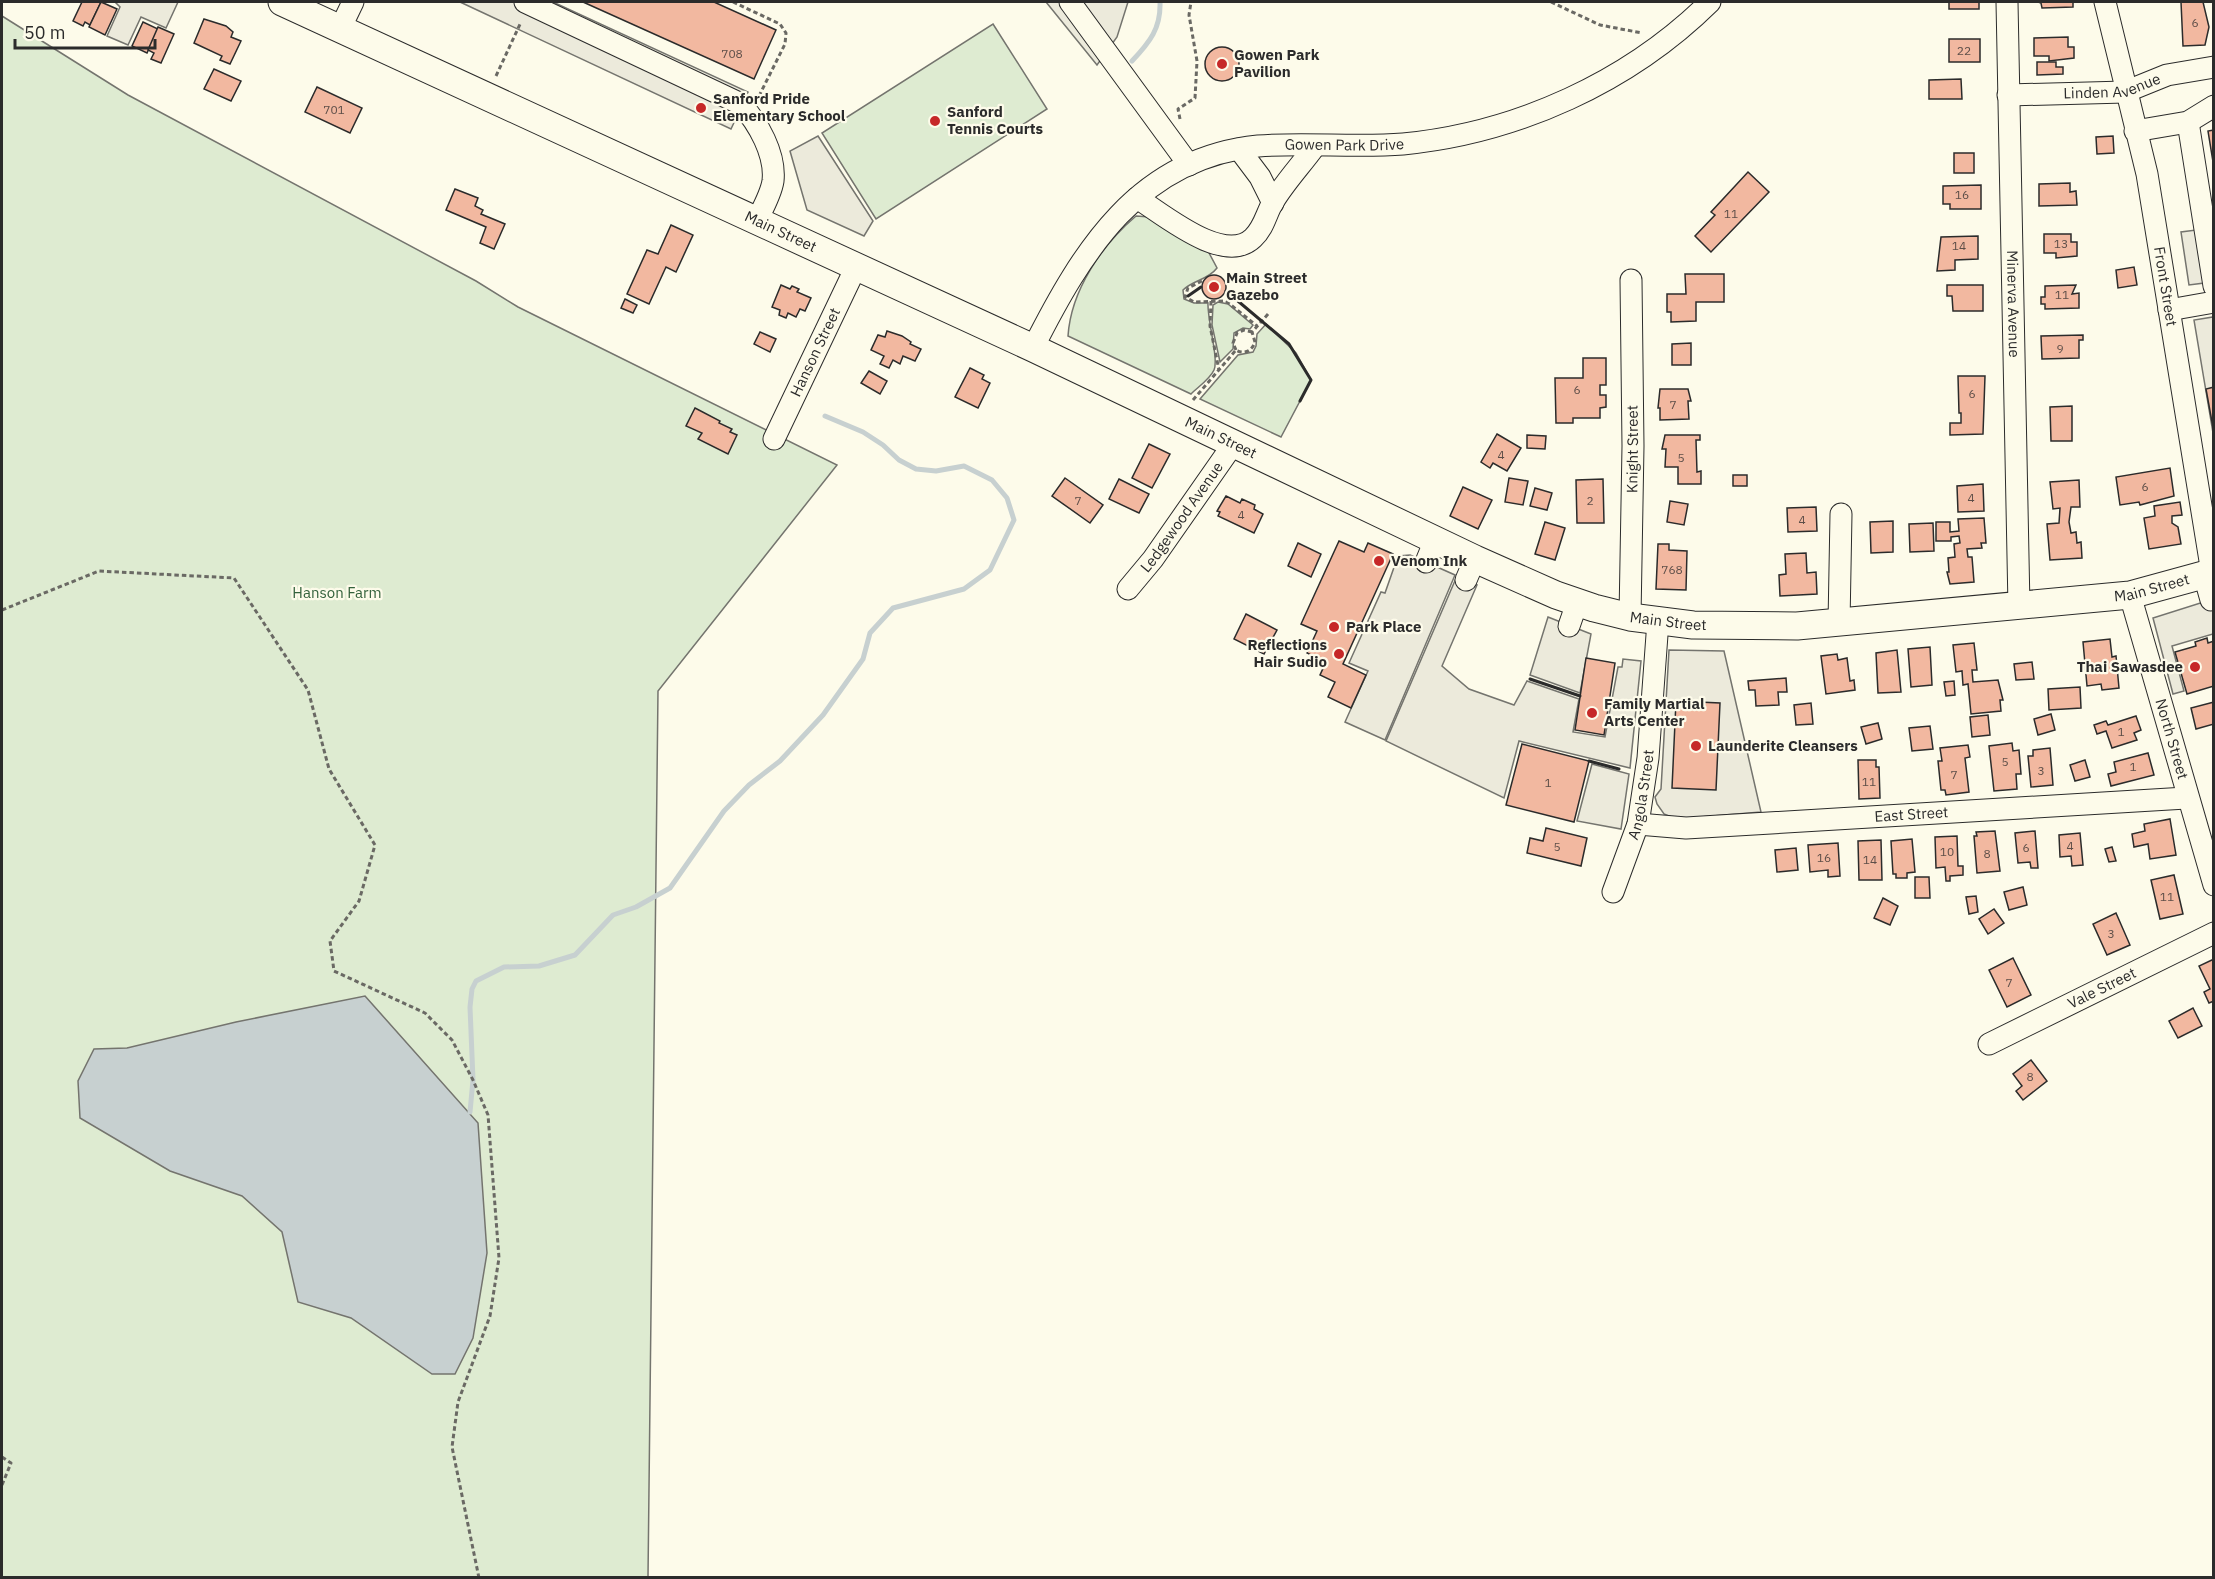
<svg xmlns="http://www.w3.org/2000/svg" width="2215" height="1579" viewBox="0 0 2215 1579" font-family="'IBM Plex Sans',sans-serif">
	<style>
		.green { fill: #deebd1; stroke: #74746e; stroke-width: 1.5 }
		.parking { fill: #eceadb; stroke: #74746e; stroke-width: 1.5 }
		.water { fill: #c7d0d0; stroke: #74746e; stroke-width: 1.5 }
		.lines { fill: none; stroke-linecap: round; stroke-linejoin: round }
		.stream { stroke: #c7d0d0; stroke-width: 5 }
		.building { fill: #f2b8a0; stroke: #2b2b2b; stroke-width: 1.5 }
		.minor-casing { stroke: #2b2b2b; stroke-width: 23 }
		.major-casing { stroke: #2b2b2b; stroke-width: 29 }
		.path { stroke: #6a6964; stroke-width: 3; stroke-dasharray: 4.5 3; stroke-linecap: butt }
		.minor { stroke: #fdfbea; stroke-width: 21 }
		.major { stroke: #fdfbea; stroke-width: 27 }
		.wall { stroke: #2b2b2b; stroke-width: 3 }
		.poi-dot { fill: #c62828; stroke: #fdfbea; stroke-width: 2 }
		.labels { text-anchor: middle; stroke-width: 4.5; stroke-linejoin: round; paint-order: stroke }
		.number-label { font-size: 12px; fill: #5d4e48 }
		.poi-label { font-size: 15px; font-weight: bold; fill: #2b2b2b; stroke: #fdfbea; text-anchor: start }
		.street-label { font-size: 15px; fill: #2b2b2b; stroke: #fdfbea }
		.park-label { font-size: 15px; fill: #34623c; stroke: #fdfbea }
	</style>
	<rect width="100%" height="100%" fill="#fdfbea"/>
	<g class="green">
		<path d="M2 16 128 95 476 281 518 307 837 465 658 691 648 1577H2Z"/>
		<path d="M993 24 1047 109 876 219 822 133Z"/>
		<path d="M1136 216 1150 217 1208 251 1217 268C1208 280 1193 280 1183 290L1184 299 1194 303H1208C1207 319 1219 359 1214 370 1210 379 1198 387 1191 394L1068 336C1071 290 1102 245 1136 216Z"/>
		<path d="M1218 302 1228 304 1253 325 1250 329 1243 328 1234 333 1233 349 1220 362 1212 325 1213 305Z"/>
		<path d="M1266 324 1296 353 1311 380 1281 437 1200 399 1238 355 1253 352 1256 346 1257 334Z"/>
	</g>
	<g class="parking">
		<path d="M115 2H178L166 28 141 17 128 45 107 36 120 7Z"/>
		<path d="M460 2H553L748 92 731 129Z"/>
		<path d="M1046 2H1128L1117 37 1097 65Z"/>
		<path d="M818 136 873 221 864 236 807 210 790 151Z"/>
		<path d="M2196 230 2204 283 2189 285 2181 232Z"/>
		<path d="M2213 317V433L2194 320Z"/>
		<path d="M1410 555 1455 575 1385 740 1345 722 1368 671 1349 663 1381 592 1385 593 1398 556Z"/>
		<path d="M1457 576 1477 585 1442 666 1469 689 1514 705 1527 681 1579 699 1573 732 1605 737 1618 667H1622L1623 659 1641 661 1630 768 1519 741 1504 798 1386 741Z"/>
		<path d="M2213 599V634L2172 646 2184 691 2173 694 2153 618Z"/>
		<path d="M1548 617 1591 634 1580 693 1530 675Z"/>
		<path d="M1669 650 1724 651 1761 812 1676 819 1664 814 1657 804 1655 797 1661 789Z"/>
		<path d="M1592 764 1629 774 1621 829 1577 821Z"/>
	</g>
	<path class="water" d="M365 996 478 1123 487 1253 473 1338 455 1374H432L351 1318 298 1302 282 1232 242 1196 170 1171 80 1118 78 1081 94 1049 127 1048 236 1022Z"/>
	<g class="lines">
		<g class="stream">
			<path d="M1132 61C1150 42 1161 28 1160 2"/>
			<path d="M470 1112 473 1080 470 1007 472 989 476 981 504 967 539 966 575 955 613 915 636 907 670 888 724 811 749 785 780 761 823 715 863 659 870 633 893 608 964 589 990 570 1014 520 1007 498 992 480 964 466 936 471 916 469 899 460 883 445 863 432 825 416"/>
		</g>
	</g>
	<g class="building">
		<path d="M82 2H101L90 25 85 22 83 26 73 21Z"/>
		<path d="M101 2 117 9 105 35 89 27Z"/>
		<path d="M583 2H714L776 30 754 79Z"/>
		<rect x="1949" y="2" width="30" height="7"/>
		<path d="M2038 2H2073V7L2042 8 2041 3Z"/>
		<path d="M2181 2H2203L2209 27 2205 45 2183 46Z"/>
		<path d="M204 19 226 26 233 32 231 37 241 41 230 64 220 60 222 56 194 43Z"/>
		<path d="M143 22 158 29 147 53 132 46Z"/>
		<path d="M158 27 174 34 161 63 151 59 154 53 148 50Z"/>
		<path d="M2068 37V47H2074V58L2049 61V56H2034V38Z"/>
		<rect x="1949" y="39" width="31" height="23"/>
		<circle cx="1222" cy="64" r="17"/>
		<path d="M2037 62H2056V67H2063V74L2037 75Z"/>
		<path d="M214 69 241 81 231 101 204 89Z"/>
		<path d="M1961 79 1962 99H1929V80Z"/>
		<path d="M317 87 362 108 350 133 305 112Z"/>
		<path d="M2214 130V168L2208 131Z"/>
		<path d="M2113 136 2114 153 2097 154 2096 137Z"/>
		<rect x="1954" y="153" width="20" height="20"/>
		<path d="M1748 172 1769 192 1711 252 1695 236 1715 215 1711 212Z"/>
		<path d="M2070 183V192L2076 191 2077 205 2039 206V184Z"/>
		<path d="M1981 185V209H1950V204H1943V186Z"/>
		<path d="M455 189 478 198 475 206 483 210 481 214 505 224 494 249 480 243 486 227 446 210Z"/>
		<path d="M671 225 693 235 676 272 666 267 649 304 627 294 647 250 658 254Z"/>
		<path d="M2044 234H2071V242H2077V256L2056 258V253H2044Z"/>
		<path d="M1978 236V259L1955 260V270L1937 271 1941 237Z"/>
		<path d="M2134 267 2137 285 2118 288 2116 270Z"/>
		<path d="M1685 274H1724V302H1696V321L1671 322V312H1667V294H1686Z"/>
		<circle cx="1214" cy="287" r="12"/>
		<path d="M781 285 790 289 792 286 799 289 797 292 811 298 805 311 800 309 796 317 788 313 786 318 779 315 780 310 772 307Z"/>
		<path d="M1947 285H1983V311H1953L1952 296H1947Z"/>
		<path d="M2076 285 2072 294 2079 293V308L2045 309V304H2041V297H2045V286Z"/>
		<path d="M625 299 637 305 633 313 621 308Z"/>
		<path d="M887 331 902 336 911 342 910 344 921 349 915 361 903 356 900 364 893 360 889 368 880 364 884 356 871 350 878 335 885 337Z"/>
		<path d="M760 332 776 339 770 352 754 344Z"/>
		<path d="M2083 335V340H2079V358L2042 359 2041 336Z"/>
		<path d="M1691 343V365H1672V344Z"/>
		<path d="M1583 358H1606V385H1600V395H1606V407L1600 408V418H1573V423H1556L1555 378H1583Z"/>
		<path d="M970 368 984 375 982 379 990 383 978 408 955 397Z"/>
		<path d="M869 371 887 381 880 394 861 383Z"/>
		<path d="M1958 376H1985L1983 434 1950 435V423H1961V413H1959Z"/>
		<path d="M2214 387V433L2206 389Z"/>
		<path d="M1660 389H1688L1691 401H1688L1689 419 1660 420V408H1658Z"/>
		<path d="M2072 406V441H2051L2050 407Z"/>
		<path d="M695 408 720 421 719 423 732 429 730 432 737 435 728 454 698 439 702 433 686 426Z"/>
		<path d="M1497 434 1521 448 1507 471 1493 463 1490 468 1481 462Z"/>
		<path d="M1527 435 1546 436 1545 449 1527 448Z"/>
		<path d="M1665 435H1700V440H1696L1697 472 1701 471V484H1678V467H1665L1666 449H1662Z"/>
		<path d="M1149 444 1170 454 1152 488 1132 478Z"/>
		<path d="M2170 468 2174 496 2140 505 2139 502 2120 505 2116 477Z"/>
		<rect x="1733" y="475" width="14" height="11"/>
		<path d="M1065 478 1103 505 1090 523 1052 496Z"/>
		<path d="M1509 478 1528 481 1523 505 1505 502Z"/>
		<path d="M1119 479 1149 494 1139 513 1109 499Z"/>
		<path d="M1603 479 1604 523H1577L1576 480Z"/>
		<path d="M2079 480 2080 507H2071L2069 522 2071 533 2076 532 2077 543 2081 542 2082 558 2050 560 2047 524 2059 523 2060 508 2053 509 2050 482Z"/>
		<path d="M1983 484 1984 511 1958 512 1957 486Z"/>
		<path d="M1463 487 1492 500 1478 529 1450 516Z"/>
		<path d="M1535 488 1552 493 1547 510 1530 506Z"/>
		<path d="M1226 496 1240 503 1242 499 1255 505 1254 509 1263 514 1254 533 1218 516 1220 512 1217 511Z"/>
		<path d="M1670 501 1688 504 1684 525 1667 522Z"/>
		<path d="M2180 502 2182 515 2172 516V523L2178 527 2181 544 2149 549 2144 518 2155 516 2154 506Z"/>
		<path d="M1816 507 1817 531 1788 532 1787 508Z"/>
		<path d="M1984 518 1986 543H1981L1982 548 1967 549 1968 557H1972L1974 582 1950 584 1947 572H1949L1948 558 1955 557 1954 544 1960 543 1959 536 1951 537V541H1936V522H1950V532L1959 531 1958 519Z"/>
		<path d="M1893 521V552L1871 553 1870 522Z"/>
		<path d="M1545 522 1565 528 1555 560 1535 554Z"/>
		<path d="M1933 523 1934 551 1910 552 1909 524Z"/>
		<path d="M1339 541 1364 552 1368 543 1393 554 1343 664 1366 675 1351 708 1328 697 1335 682 1320 675 1326 662 1307 653 1317 631 1301 624Z"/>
		<path d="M1298 543 1321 554 1311 577 1288 566Z"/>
		<path d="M1658 544H1669V550L1687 551 1686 590 1656 589Z"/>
		<path d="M1806 553 1807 573 1816 572 1817 594 1780 596 1779 575 1786 574 1785 554Z"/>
		<path d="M1246 614 1277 630 1264 654 1234 639Z"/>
		<path d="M2207 638 2208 643 2214 641V686L2187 694 2175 652 2196 646 2195 642Z"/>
		<path d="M2110 639 2112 657 2116 656 2119 688 2102 690 2101 684 2087 686 2083 642Z"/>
		<path d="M1974 643 1977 670H1972L1973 682 1998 680 2003 700H2000L2001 711 1971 714 1968 684 1963 685 1962 671 1956 672 1953 645Z"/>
		<path d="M1930 647 1932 685 1911 687 1908 649Z"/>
		<path d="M1897 650 1901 692 1878 693 1876 653Z"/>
		<path d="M1837 654 1838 660 1847 658 1850 681 1854 680 1855 690 1826 694 1821 656Z"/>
		<path d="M1586 658 1615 663 1604 735 1575 730Z"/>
		<path d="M2032 662 2034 679 2016 680 2014 664Z"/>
		<path d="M1786 678 1787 692H1778L1779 705 1756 706 1755 690H1749L1748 681Z"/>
		<path d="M1954 681 1955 695 1946 696 1944 682Z"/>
		<path d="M2080 687 2081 708 2049 710 2048 689Z"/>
		<path d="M1676 701 1720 703 1716 790 1672 788Z"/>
		<path d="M2214 702V724L2196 729 2191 708Z"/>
		<path d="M1811 703 1813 724 1796 725 1794 705Z"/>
		<path d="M2051 714 2055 730 2038 735 2034 719Z"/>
		<path d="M1988 715 1990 735 1972 737 1970 717Z"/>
		<path d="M2136 716 2141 730 2134 733 2137 740 2112 748 2106 731 2097 734 2094 725 2106 721 2108 725Z"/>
		<path d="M1878 723 1882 739 1866 744 1861 727Z"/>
		<path d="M1930 726 1933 749 1912 751 1909 728Z"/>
		<path d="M2012 743 2013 751 2019 750 2021 774H2016L2017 789 1994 791 1989 746Z"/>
		<path d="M1522 744 1589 761 1574 822 1506 805Z"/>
		<path d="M1968 745 1970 757 1965 758 1969 792 1946 795 1945 790H1941L1938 761H1942L1940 748Z"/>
		<path d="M2050 748 2053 785 2031 787 2028 756H2033V750Z"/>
		<path d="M2148 753 2154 775 2111 786 2108 774 2116 772 2114 762Z"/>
		<path d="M1858 760H1876V767H1879L1880 798 1859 799Z"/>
		<path d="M2085 760 2090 777 2075 781 2070 765Z"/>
		<path d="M2170 819 2176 855 2150 859 2148 844 2134 847 2132 834 2145 831 2144 824Z"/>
		<path d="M1546 828 1587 838 1581 866 1527 853 1530 838 1543 841Z"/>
		<path d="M1995 831 2000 871 1977 873 1974 836H1977L1976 832Z"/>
		<path d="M2035 831 2038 868H2031L2030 862 2018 863 2015 833Z"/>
		<path d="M2080 833 2083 865 2072 866 2071 856 2060 857 2059 835Z"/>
		<path d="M1957 836 1958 866H1963V875L1950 876V881H1946L1945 867 1936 868 1935 837Z"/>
		<path d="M1912 839 1915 872 1907 873V878H1896V874H1893L1891 841Z"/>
		<path d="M1881 840 1882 880H1859L1858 841Z"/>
		<path d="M1838 843 1840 876 1828 877V870L1810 872 1808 845Z"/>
		<path d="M2112 847 2116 861 2109 862 2105 849Z"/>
		<path d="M1796 848 1798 870 1777 872 1775 850Z"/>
		<path d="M2174 875 2183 914 2160 919 2151 880Z"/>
		<path d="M1915 877H1929L1930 898H1915Z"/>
		<path d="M2023 887 2027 905 2009 910 2004 892Z"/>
		<path d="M1976 896 1978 912 1969 914 1966 897Z"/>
		<path d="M1883 898 1898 906 1890 925 1874 918Z"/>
		<path d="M1994 909 2004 923 1988 934 1979 919Z"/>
		<path d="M2116 913 2130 945 2107 955 2093 924Z"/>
		<path d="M2013 958 2031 995 2007 1007 1989 970Z"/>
		<path d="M2214 959V1001L2209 1003 2204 992 2210 989 2199 966Z"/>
		<path d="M2193 1008 2202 1026 2178 1038 2169 1021Z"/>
		<path d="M2031 1060 2047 1081 2023 1100 2016 1091 2022 1086 2013 1074Z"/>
	</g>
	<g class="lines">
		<g class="minor-casing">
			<g id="minor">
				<path d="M525 2 741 104C758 123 776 154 773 181 771 194 763 208 757 220"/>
				<path d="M1070 2 1189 165"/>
				<path id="s1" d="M2007 2 2019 607"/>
				<path id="s2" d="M2105 2 2147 174 2212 573"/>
				<path d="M340 29 353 2"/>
				<path id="s3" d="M2008 95 2125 92 2167 75 2214 67"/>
				<path d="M2188 122 2214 286"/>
				<path d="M2135 131 2188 122 2214 106"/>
				<path d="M1239 149 1260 177 1273 203"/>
				<path d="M1137 198C1163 214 1224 266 1253 238 1264 228 1266 214 1273 202 1285 182 1302 164 1315 146"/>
				<path d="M2169 310 2214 302"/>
				<path id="s4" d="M1033 348C1082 251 1138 158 1258 146 1306 142 1355 148 1403 144 1517 133 1629 82 1710 2"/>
				<path id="s5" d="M774 439 856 267"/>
				<path d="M1426 562 1435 540"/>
				<path d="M2204 575 2211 600"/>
				<path d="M1466 580 1475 559"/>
				<path id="s6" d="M1128 589 1153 559 1234 443"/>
				<path id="s7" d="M2130 595 2214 885"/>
				<path id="s8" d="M1630 617 1633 446 1631 280"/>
				<path d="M1839 623 1841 514"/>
				<path d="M1569 626 1577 603"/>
				<path id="s9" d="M1638 824 1686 828 2186 798"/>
				<path id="s10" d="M1613 892 1638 824 1648 758 1658 621"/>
				<path id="s11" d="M1989 1044 2214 933"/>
			</g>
		</g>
		<g class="major-casing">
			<g id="major">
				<path id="s12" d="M282 2 1033 348 1475 559 1556 595 1594 608 1630 617 1693 625 1797 626 2130 595 2214 572"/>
			</g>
		</g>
		<g class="path">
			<path d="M733 2 780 24 786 33 785 44 760 94"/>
			<path d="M1551 2 1600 25 1642 33"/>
			<path d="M496 76 521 22"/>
			<path d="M1180 119 1178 109 1195 98 1197 61 1189 15 1191 2"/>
			<path d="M1202 281 1188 288 1185 297 1194 302 1226 301 1257 326"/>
			<path d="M1211 301 1210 326 1219 370"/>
			<path d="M1236 350 1233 343 1237 333 1244 330 1252 332"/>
			<path d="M1193 400 1236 350C1244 355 1252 351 1255 342L1252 332 1269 313"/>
			<path d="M2 610 99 571 234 578 308 690 329 769 375 845 359 901 330 941 334 971 425 1013 452 1040 473 1080 488 1115 499 1258 490 1316 458 1402 452 1447 479 1578"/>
			<path d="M2 1457 11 1463 2 1485"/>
		</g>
		<use href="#minor" class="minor"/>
		<use href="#major" class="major"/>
		<g class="wall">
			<path d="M1226 291 1289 344 1311 380 1300 401"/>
			<path d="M1188 296 1201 287"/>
			<path d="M1530 679 1580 696"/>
			<path d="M1589 761 1619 769"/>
		</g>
	</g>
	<g class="poi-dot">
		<circle cx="1222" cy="64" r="6"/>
		<circle cx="701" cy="108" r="6"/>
		<circle cx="935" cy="121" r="6"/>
		<circle cx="1214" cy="287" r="6"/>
		<circle cx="1379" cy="561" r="6"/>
		<circle cx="1334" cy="627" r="6"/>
		<circle cx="1339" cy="654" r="6"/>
		<circle cx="2195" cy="667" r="6"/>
		<circle cx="1592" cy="713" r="6"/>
		<circle cx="1696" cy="746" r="6"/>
	</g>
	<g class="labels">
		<g class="number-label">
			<text x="2195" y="27">6</text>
			<text x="1964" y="55">22</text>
			<text x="732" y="58">708</text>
			<text x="334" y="114">701</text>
			<text x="1962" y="199">16</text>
			<text x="1731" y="218">11</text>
			<text x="2061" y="248">13</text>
			<text x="1959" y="250">14</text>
			<text x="2062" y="299">11</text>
			<text x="2060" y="353">9</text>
			<text x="1577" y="394">6</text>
			<text x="1972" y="398">6</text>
			<text x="1673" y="409">7</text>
			<text x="1501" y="459">4</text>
			<text x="1681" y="462">5</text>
			<text x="2145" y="491">6</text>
			<text x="1971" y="502">4</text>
			<text x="1078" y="505">7</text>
			<text x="1590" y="505">2</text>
			<text x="1241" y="519">4</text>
			<text x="1802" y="524">4</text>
			<text x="1672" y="574">768</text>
			<text x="2121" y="736">1</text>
			<text x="2005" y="766">5</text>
			<text x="2133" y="771">1</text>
			<text x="2041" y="775">3</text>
			<text x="1954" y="779">7</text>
			<text x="1869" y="786">11</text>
			<text x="1548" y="787">1</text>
			<text x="2070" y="850">4</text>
			<text x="1557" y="851">5</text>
			<text x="2026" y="852">6</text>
			<text x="1947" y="856">10</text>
			<text x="1987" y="858">8</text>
			<text x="1824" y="862">16</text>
			<text x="1870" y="864">14</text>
			<text x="2167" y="901">11</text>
			<text x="2111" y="938">3</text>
			<text x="2009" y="987">7</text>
			<text x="2030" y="1081">8</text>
		</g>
		<g class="poi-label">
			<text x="1234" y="60">Gowen Park<tspan x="1234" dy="17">Pavilion</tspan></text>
			<text x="713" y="104">Sanford Pride<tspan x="713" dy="17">Elementary School</tspan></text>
			<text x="947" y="117">Sanford<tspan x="947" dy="17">Tennis Courts</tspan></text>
			<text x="1226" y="283">Main Street<tspan x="1226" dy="17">Gazebo</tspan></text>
			<text x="1391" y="566">Venom Ink</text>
			<text x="1346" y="632">Park Place</text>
			<text x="1327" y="650" text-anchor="end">Reflections<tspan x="1327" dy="17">Hair Sudio</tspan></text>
			<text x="2183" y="672" text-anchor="end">Thai Sawasdee</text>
			<text x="1604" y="709">Family Martial<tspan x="1604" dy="17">Arts Center</tspan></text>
			<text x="1708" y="751">Launderite Cleansers</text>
		</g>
		<g class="street-label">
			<text dy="5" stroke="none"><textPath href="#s3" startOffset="105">Linden Avenue</textPath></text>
			<text dy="5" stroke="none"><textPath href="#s4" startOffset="404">Gowen Park Drive</textPath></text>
			<text dy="5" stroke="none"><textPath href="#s12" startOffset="549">Main Street</textPath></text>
			<text dy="5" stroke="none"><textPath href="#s2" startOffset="291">Front Street</textPath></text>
			<text dy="5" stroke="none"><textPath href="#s1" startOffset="302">Minerva Avenue</textPath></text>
			<text dy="5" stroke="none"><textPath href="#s5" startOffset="96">Hanson Street</textPath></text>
			<text dy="5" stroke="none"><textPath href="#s12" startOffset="1035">Main Street</textPath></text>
			<text dy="5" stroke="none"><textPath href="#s8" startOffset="168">Knight Street</textPath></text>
			<text dy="5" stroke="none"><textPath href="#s6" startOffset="90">Ledgewood Avenue</textPath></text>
			<text dy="5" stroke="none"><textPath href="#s12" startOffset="2007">Main Street</textPath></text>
			<text dy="5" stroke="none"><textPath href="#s12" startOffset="1521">Main Street</textPath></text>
			<text dy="5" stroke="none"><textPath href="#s7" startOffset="150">North Street</textPath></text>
			<text dy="5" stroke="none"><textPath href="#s10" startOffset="102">Angola Street</textPath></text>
			<text dy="5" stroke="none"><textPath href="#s9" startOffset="274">East Street</textPath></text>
			<text dy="5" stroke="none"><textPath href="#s11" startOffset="126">Vale Street</textPath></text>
		</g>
		<g class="park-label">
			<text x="337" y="598">Hanson Farm</text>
		</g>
	</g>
	<rect width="2215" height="1579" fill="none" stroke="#2b2b2b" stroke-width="6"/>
	<path d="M15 39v9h140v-9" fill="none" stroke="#2b2b2b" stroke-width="3"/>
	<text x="24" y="39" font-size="18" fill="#2b2b2b" stroke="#fdfbea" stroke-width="4.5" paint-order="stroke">50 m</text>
</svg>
